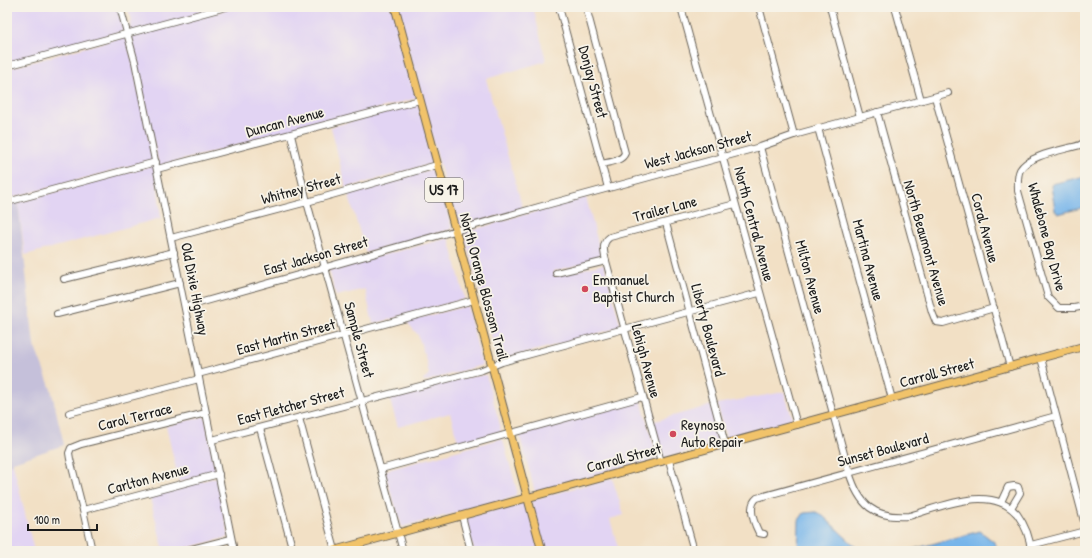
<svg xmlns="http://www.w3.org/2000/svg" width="1092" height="558" viewBox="0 0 1092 558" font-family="'Patrick Hand',sans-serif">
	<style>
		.built { fill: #e2d4f3 }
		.industrial { fill: #c5c0da }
		.water { fill: #77b5ea; stroke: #4a6883 }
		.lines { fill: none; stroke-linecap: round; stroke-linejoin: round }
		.minor-casing { stroke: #676157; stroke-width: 8 }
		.major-casing { stroke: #676157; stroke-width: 9 }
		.minor { stroke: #fff; stroke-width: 6 }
		.major { stroke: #f1c36a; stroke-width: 7 }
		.poi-dot { fill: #d1495b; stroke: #f7f3e8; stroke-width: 1.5 }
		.labels { text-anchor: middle; stroke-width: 3.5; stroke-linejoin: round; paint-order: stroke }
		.shield { fill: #f7f3e8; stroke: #5e5c59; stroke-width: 1 }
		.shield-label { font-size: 14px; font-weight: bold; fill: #1c1c1c }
		.street-label { font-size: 15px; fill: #1c1c1c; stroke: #f7f3e8 }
		.poi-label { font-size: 15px; fill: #1c1c1c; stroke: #f7f3e8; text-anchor: start }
	</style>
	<rect width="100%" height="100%" fill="#f7f3e8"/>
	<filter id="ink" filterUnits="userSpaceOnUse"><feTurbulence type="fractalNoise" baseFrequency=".025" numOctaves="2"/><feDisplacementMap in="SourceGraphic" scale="8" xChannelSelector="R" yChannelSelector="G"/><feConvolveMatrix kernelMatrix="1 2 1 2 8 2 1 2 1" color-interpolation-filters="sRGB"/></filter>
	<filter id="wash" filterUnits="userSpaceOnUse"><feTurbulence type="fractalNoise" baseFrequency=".012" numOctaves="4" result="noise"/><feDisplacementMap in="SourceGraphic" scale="16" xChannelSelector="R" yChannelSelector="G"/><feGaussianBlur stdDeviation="0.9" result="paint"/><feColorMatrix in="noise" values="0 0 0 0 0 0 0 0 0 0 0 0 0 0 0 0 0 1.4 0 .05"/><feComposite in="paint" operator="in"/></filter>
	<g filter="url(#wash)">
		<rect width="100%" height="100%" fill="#f2e0c5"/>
		<g class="built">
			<path d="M7 7H118L124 31 7 63Z"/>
			<path d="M127 7H215L171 24 236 7H393L417 98 330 122 329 119 232 147 159 166 129 30 132 20Z"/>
			<path d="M397 7H533L546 61 486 79 523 209 457 228Z"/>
			<path d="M126 36 133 63 153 160 7 199V69Z"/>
			<path d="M418 103 434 163 346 188 331 127Z"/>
			<path d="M154 165 157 180 161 218 25 255 18 202Z"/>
			<path d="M436 168 452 229 366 253 348 193Z"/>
			<path d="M586 197 602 259 554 271 555 276 604 264 621 327 501 360 497 357 464 233 524 214 525 215Z"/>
			<path d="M449 238 465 299 373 324 365 289 336 296 329 269Z"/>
			<path d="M467 306 482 365 424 382 423 380 429 374 426 360 418 335 406 321Z"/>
			<path d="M486 375 499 421 501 431 499 434 459 445 450 413 398 427 389 397 460 378Z"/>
			<path d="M784 392 794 423 727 441 717 404Z"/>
			<path d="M641 400 658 460 535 492 519 434Z"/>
			<path d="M712 405 722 442 662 459 652 422Z"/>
			<path d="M205 416 216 472 179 482 166 426Z"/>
			<path d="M500 439 503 440 517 490 515 496 508 499 402 527 384 471Z"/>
			<path d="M13 464 34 551H7V465Z"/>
			<path d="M217 477 229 537 174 551H164L149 495Z"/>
			<path d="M612 478 624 515 610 519 619 551H544L531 500Z"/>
			<path d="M526 502 539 551H474L465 518Z"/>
		</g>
		<path class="industrial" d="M18 202 34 345 51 389 64 445 13 462V464L7 465V205Z"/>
		<g class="water">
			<path d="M1085 176V207L1058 214 1055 210 1051 186 1052 184Z"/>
			<path d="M816 512 823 516 860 551H798L799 520 804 513Z"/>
			<path d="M980 531 994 542 998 551H906Z"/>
		</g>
	</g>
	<g filter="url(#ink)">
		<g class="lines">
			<g class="minor-casing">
				<g id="minor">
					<path d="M120 7 135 62 234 551"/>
					<path d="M559 7 608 188"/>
					<path d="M586 7 625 153C622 161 610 162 602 164"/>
					<path d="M681 7 797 425"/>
					<path d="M759 7 794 135"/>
					<path d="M830 7 860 117"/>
					<path d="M895 7 921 100"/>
					<path d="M7 66 226 7"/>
					<path d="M935 97 1010 367"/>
					<path d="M877 112 932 312 936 322 943 323 994 308"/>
					<path d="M818 128 892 399"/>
					<path d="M291 135 307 202 403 551"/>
					<path d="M1085 142 1080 145C1064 150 1028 155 1020 170 1017 176 1018 184 1018 191L1048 297 1059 308H1074L1085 306"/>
					<path d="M760 147 849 472C859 505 874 519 909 516 941 507 990 484 1017 514 1025 525 1030 537 1031 551"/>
					<path d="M157 169 420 100"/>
					<path d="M7 202 156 162"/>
					<path d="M666 223 725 444"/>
					<path d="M171 238 307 202 437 165"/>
					<path d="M556 273 606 261"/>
					<path d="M64 279 174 252"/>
					<path d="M185 307 546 205 760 147 794 135 948 93"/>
					<path d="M57 314 180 283"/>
					<path d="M1041 358 1085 525"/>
					<path d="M198 374 474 300"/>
					<path d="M69 413 199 379"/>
					<path d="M299 418 335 550"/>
					<path d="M260 428 293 551"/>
					<path d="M212 440 482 370 502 362 538 352 759 293"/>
					<path d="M669 460 694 551"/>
					<path d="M661 462 606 261C604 252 601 243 610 237L735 204"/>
					<path d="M381 469 642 397"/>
					<path d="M1001 502 1008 487 1014 486 1018 487 1020 493 1011 508"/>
					<path d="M83 510 219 474"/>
					<path d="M462 516 471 551"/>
					<path d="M764 534 759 533C754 523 747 506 757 498L1056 416"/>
					<path d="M1031 545 1085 531"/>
					<path d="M92 551 83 510 70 459 69 453 71 448 81 444 206 413"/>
					<path d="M184 551 231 539"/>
				</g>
			</g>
			<g class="major-casing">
				<g id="major">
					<path d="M395 7 542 551"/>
					<path d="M332 551 1085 346"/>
				</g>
			</g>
			<use href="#minor" class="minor"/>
			<use href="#major" class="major"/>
		</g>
	</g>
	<g class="poi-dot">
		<circle cx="585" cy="289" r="4"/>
		<circle cx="673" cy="434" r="4"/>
	</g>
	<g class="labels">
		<rect class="shield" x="425" y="178" width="38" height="24" rx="3"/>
		<g class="shield-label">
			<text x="444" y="195">US 17</text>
		</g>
		<g class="street-label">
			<text transform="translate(593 82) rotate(75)" y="5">Donjay Street</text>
			<text transform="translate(285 122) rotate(-15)" y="5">Duncan Avenue</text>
			<text transform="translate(698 150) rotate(-15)" y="5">West Jackson Street</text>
			<text transform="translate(301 189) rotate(-15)" y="5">Whitney Street</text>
			<text transform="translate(665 209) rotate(-15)" y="5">Trailer Lane</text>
			<text transform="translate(754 224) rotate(75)" y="5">North Central Avenue</text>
			<text transform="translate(985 228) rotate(75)" y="5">Coral Avenue</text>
			<text transform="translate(1047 237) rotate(75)" y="5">Whalebone Bay Drive</text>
			<text transform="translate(926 243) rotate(74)" y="5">North Beaumont Avenue</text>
			<text transform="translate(316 256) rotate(-16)" y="5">East Jackson Street</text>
			<text transform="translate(868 260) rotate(75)" y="5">Martina Avenue</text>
			<text transform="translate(810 277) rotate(75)" y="5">Milton Avenue</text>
			<text transform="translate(484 287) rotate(75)" y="5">North Orange Blossom Trail</text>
			<text transform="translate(195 289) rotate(79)" y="5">Old Dixie Highway</text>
			<text transform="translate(708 330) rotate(75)" y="5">Liberty Boulevard</text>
			<text transform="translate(286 337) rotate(-15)" y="5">East Martin Street</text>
			<text transform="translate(359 340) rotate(75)" y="5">Sample Street</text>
			<text transform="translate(646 361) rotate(75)" y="5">Lehigh Avenue</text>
			<text transform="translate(937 373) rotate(-15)" y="5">Carroll Street</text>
			<text transform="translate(291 406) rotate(-15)" y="5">East Fletcher Street</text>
			<text transform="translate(135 417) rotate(-14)" y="5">Carol Terrace</text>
			<text transform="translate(883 450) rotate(-15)" y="5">Sunset Boulevard</text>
			<text transform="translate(624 458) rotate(-15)" y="5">Carroll Street</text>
			<text transform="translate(148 479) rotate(-15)" y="5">Carlton Avenue</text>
		</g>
		<g class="poi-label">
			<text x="593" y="285">Emmanuel<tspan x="593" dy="17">Baptist Church</tspan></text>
			<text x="681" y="430">Reynoso<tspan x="681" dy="17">Auto Repair</tspan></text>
		</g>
	</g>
	<rect width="1092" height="558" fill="none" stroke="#f7f3e8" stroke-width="24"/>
	<path d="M28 524v6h69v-6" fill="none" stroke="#1c1c1c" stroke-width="2"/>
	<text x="34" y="524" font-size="12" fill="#1c1c1c" stroke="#f7f3e8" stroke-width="3" paint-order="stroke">100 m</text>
</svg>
